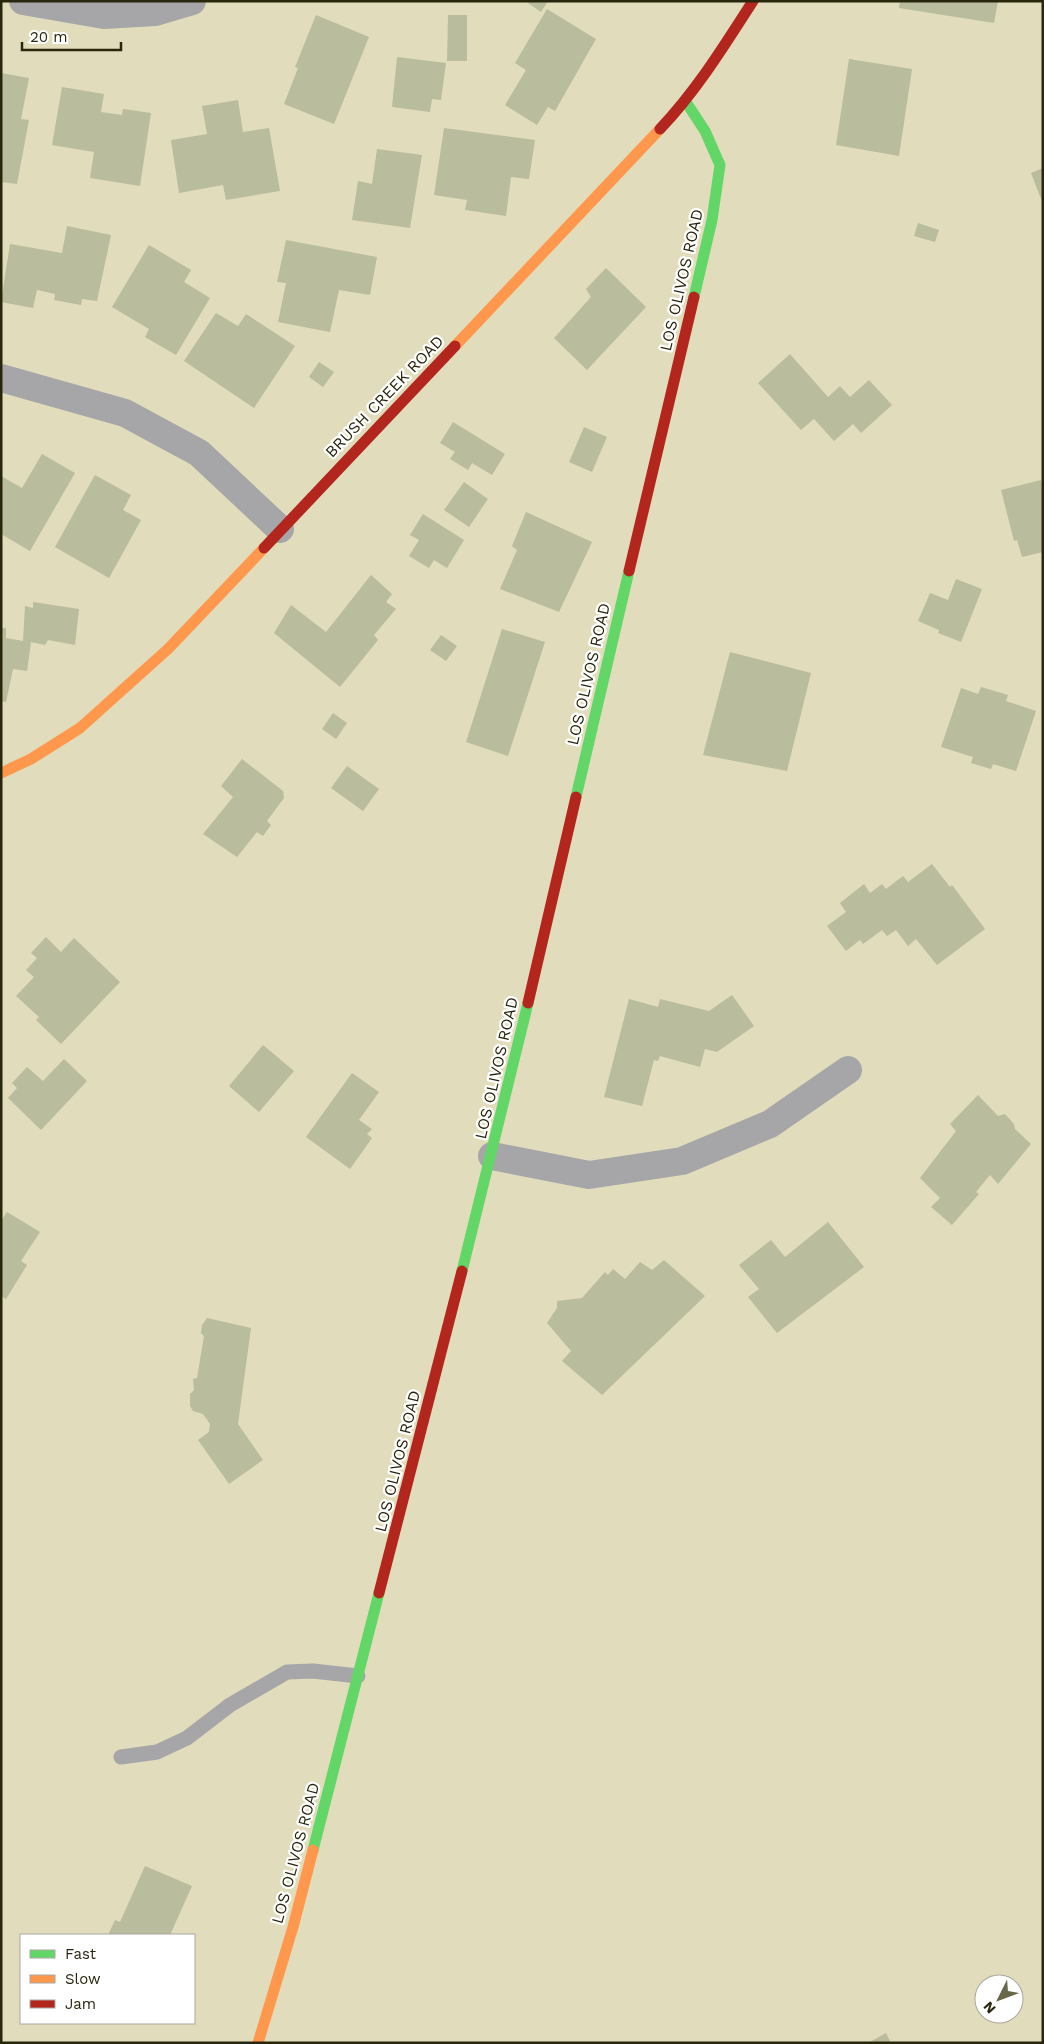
<svg xmlns="http://www.w3.org/2000/svg" width="1044" height="2044" viewBox="0 0 1044 2044" font-family="'Work Sans',sans-serif">
	<style>
		.building { fill: #b9bc9d }
		.lines { fill: none; stroke-linecap: round; stroke-linejoin: round }
		.lane { stroke: #a6a5a7; stroke-width: 15 }
		.street { stroke: #a6a5a7; stroke-width: 28 }
		.fast { stroke: #63d668; stroke-width: 11 }
		.slow { stroke: #ff974d; stroke-width: 11 }
		.jam { stroke: #b3261e; stroke-width: 11 }
		.labels { text-anchor: middle; stroke-width: 4.5; stroke-linejoin: round; paint-order: stroke }
		.street-label { font-size: 16px; fill: #29260e; stroke: #fff }
	</style>
	<rect width="100%" height="100%" fill="#e1dcbb"/>
	<g class="building">
		<path d="M525 1H548L541 12Z"/>
		<path d="M900 1H998L994 23 899 8Z"/>
		<path d="M547 9 596 39 555 111 548 107 537 125 505 105 526 70 515 63Z"/>
		<path d="M316 15 369 37 334 124 284 104 298 68 295 67Z"/>
		<path d="M448 15H467V61H447Z"/>
		<path d="M397 57 446 63 441 100 432 99 430 112 392 107Z"/>
		<path d="M849 59 912 69 899 156 836 145Z"/>
		<path d="M1 73 29 78 21 119 29 120 17 184 1 182Z"/>
		<path d="M62 87 104 94 101 112 122 115 123 109 151 113 140 186 90 178 94 152 52 145Z"/>
		<path d="M238 100 243 132 269 128 280 191 226 200 223 185 179 193 171 140 207 134 202 106Z"/>
		<path d="M444 128 535 140 529 179 511 177 506 216 465 210 467 200 434 195Z"/>
		<path d="M377 149 422 155 410 228 352 220 358 181 372 184Z"/>
		<path d="M1043 168V204L1031 173Z"/>
		<path d="M918 223 939 230 935 242 914 236Z"/>
		<path d="M67 226 111 235 97 301 82 299 81 305 54 300 55 294 37 290 33 308 1 302 10 244 62 253Z"/>
		<path d="M286 240 377 257 370 295 339 290 330 332 278 322 286 283 277 282Z"/>
		<path d="M149 245 191 270 184 282 210 298 176 355 145 337 149 329 112 307Z"/>
		<path d="M606 268 646 307 587 370 554 338 591 297 586 289Z"/>
		<path d="M216 313 238 326 246 314 295 346 254 408 184 361Z"/>
		<path d="M790 354 828 397 840 386 850 397 869 380 892 405 861 433 853 424 834 441 814 419 801 430 758 383Z"/>
		<path d="M319 362 334 372 323 387 309 377Z"/>
		<path d="M453 422 505 454 492 475 472 463 468 470 450 459 455 452 440 443Z"/>
		<path d="M584 427 607 437 592 472 569 462Z"/>
		<path d="M42 454 75 473 30 551 1 534V476L22 488Z"/>
		<path d="M95 475 131 495 123 510 141 520 109 578 55 547Z"/>
		<path d="M1041 480 1043 488V552L1022 557 1017 540 1014 541 1001 490Z"/>
		<path d="M464 482 488 499 469 527 444 510Z"/>
		<path d="M526 512 592 542 559 612 500 589 517 550 512 546Z"/>
		<path d="M423 514 464 540 447 568 434 560 429 568 409 556 419 540 410 535Z"/>
		<path d="M371 575 392 594 386 602 396 609 374 635 378 640 340 687 274 633 291 605 326 632Z"/>
		<path d="M956 579 982 589 961 642 938 633 939 630 918 621 930 593 948 600Z"/>
		<path d="M33 602 79 609 75 645 48 640 45 645 31 642 27 671 13 669 6 702 1 701V628H6V638L23 641 25 606 33 608Z"/>
		<path d="M502 629 545 642 508 756 466 742Z"/>
		<path d="M441 635 457 646 446 661 430 650Z"/>
		<path d="M730 652 811 673 787 771 703 755Z"/>
		<path d="M981 687 1008 695 1006 701 1036 711 1016 771 993 764 991 769 971 763 973 757 941 747 961 688 978 694Z"/>
		<path d="M333 713 347 723 336 739 322 729Z"/>
		<path d="M242 759 283 791 284 798 267 821 271 825 263 836 257 832 237 857 203 834 233 797 221 786Z"/>
		<path d="M347 766 379 789 363 811 331 788Z"/>
		<path d="M932 864 950 887 952 885 985 929 937 965 916 939 908 946 896 930 887 936 882 930 863 944 860 940 846 951 827 926 846 912 840 903 864 884 870 893 882 884 886 889 903 876 908 882Z"/>
		<path d="M46 937 61 952 74 938 120 982 61 1044 36 1020 39 1017 16 996 34 977 26 970 37 958 31 953Z"/>
		<path d="M732 995 754 1026 717 1052 705 1049 700 1067 660 1056 658 1061 654 1060 642 1106 604 1097 629 999 658 1007 660 999 709 1011Z"/>
		<path d="M263 1045 294 1071 259 1112 229 1086Z"/>
		<path d="M64 1059 87 1081 41 1130 8 1098 17 1088 12 1083 27 1067 43 1081Z"/>
		<path d="M352 1073 379 1092 359 1120 372 1129 367 1134 372 1138 350 1169 306 1137Z"/>
		<path d="M978 1095 998 1116 1005 1114 1014 1124 1015 1129 1031 1144 998 1184 990 1175 976 1192 979 1194 952 1225 931 1207 940 1198 920 1178 956 1131 950 1124Z"/>
		<path d="M7 1212 40 1232 21 1261 27 1265 6 1299 1 1296V1221Z"/>
		<path d="M828 1222 864 1267 777 1333 748 1297 759 1289 739 1265 771 1240 785 1257Z"/>
		<path d="M664 1260 705 1296 602 1395 562 1361 571 1351 547 1323 557 1308V1301L582 1298 605 1272 608 1275 613 1269 625 1279 640 1262 652 1270Z"/>
		<path d="M207 1318 251 1328 238 1424 263 1460 229 1484 198 1440 209 1432 210 1424 203 1414 193 1411 190 1406V1394L194 1390 193 1379 197 1378 204 1336 201 1333 202 1325Z"/>
		<path d="M145 1866 192 1886 170 1935H108L115 1920 120 1922Z"/>
		<path d="M886 2033 891 2043H868Z"/>
	</g>
	<g class="lines">
		<path class="lane" d="M121 1757 157 1752 187 1738 230 1705 287 1672 313 1671 358 1676"/>
		<g class="street">
			<path d="M23 1 104 15 155 12 192 1"/>
			<path d="M1 378 125 413 199 453 280 529"/>
			<path d="M492 1156 589 1175 682 1161 770 1124 848 1070"/>
		</g>
		<g class="fast">
			<path d="M686 102 705 131 720 165 712 220 694 297"/>
			<path d="M576 797 629 571"/>
			<path d="M462 1271 528 1003"/>
			<path d="M313 1850 379 1593"/>
		</g>
		<g class="slow">
			<path d="M455 346 660 129"/>
			<path d="M1 773 31 759 80 728 168 649 264 548"/>
			<path d="M258 2043 293 1927 313 1850"/>
		</g>
		<g class="jam">
			<path d="M660 129C697 90 724 46 753 1"/>
			<path d="M264 548 455 346"/>
			<path d="M629 571 694 297"/>
			<path d="M528 1003 576 797"/>
			<path d="M379 1593 462 1271"/>
		</g>
	</g>
	<g class="labels">
		<g class="street-label">
			<text transform="translate(681 280) rotate(-77)" y="6">LOS OLIVOS ROAD</text>
			<text transform="translate(384 396) rotate(-46)" y="6">BRUSH CREEK ROAD</text>
			<text transform="translate(588 674) rotate(-77)" y="6">LOS OLIVOS ROAD</text>
			<text transform="translate(496 1068) rotate(-77)" y="6">LOS OLIVOS ROAD</text>
			<text transform="translate(397 1461) rotate(-76)" y="6">LOS OLIVOS ROAD</text>
			<text transform="translate(295 1853) rotate(-75)" y="6">LOS OLIVOS ROAD</text>
		</g>
	</g>
	<rect width="1044" height="2044" fill="none" stroke="#29260e" stroke-width="5"/>
	<rect x="20" y="1934" width="175" height="90" fill="#ffffff" stroke="#a9a89f"/>
	<rect x="30" y="1950" width="25" height="8" fill="#63d668" stroke="#a9a89f"/>
	<text x="65" y="1959" font-size="15" fill="#29260e">Fast</text>
	<rect x="30" y="1975" width="25" height="8" fill="#ff974d" stroke="#a9a89f"/>
	<text x="65" y="1984" font-size="15" fill="#29260e">Slow</text>
	<rect x="30" y="2000" width="25" height="8" fill="#b3261e" stroke="#a9a89f"/>
	<text x="65" y="2009" font-size="15" fill="#29260e">Jam</text>
	<g transform="translate(999 1999) rotate(228)"><circle r="24" fill="#ffffff" stroke="#a9a89f"/>
	<path d="M0-4L9 19L0 12L-9 19Z" fill="#69664b"/>
	<text y="-8" font-size="14" font-weight="bold" text-anchor="middle" fill="#29260e">N</text>
	</g>
	<path d="M22 42v8h99v-8" fill="none" stroke="#29260e" stroke-width="2.5"/>
	<text x="30" y="42" font-size="15" fill="#29260e" stroke="#ffffff" stroke-width="4" paint-order="stroke">20 m</text>
</svg>
